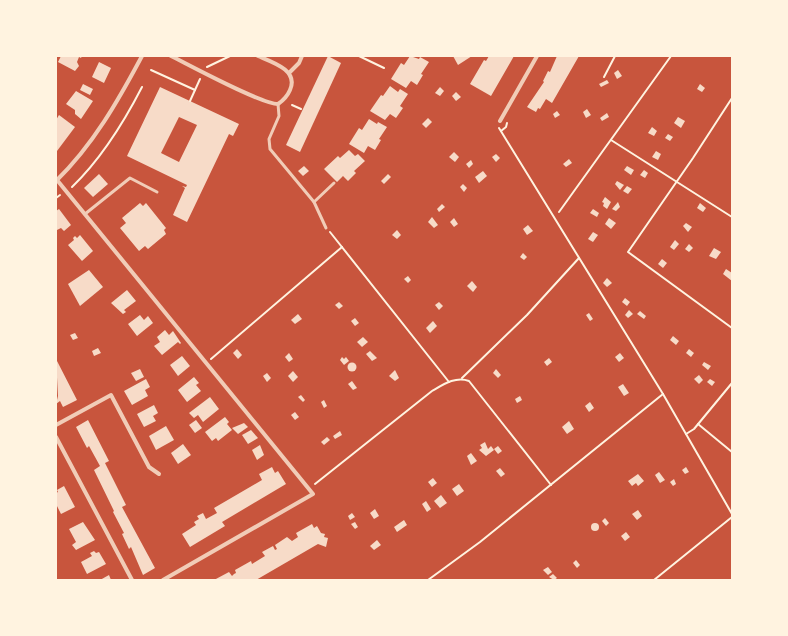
<svg xmlns="http://www.w3.org/2000/svg" width="788" height="636" viewBox="0 0 788 636" font-family="'Noto Serif',serif">
	<style>
		.building { fill: #f7dbc8; fill-rule: evenodd }
		.lines { fill: none; stroke-linecap: round; stroke-linejoin: round }
		.path { stroke: #fff3e0; stroke-width: 2 }
		.service { stroke: #f1ccb7; stroke-width: 3 }
		.minor { stroke: #f1ccb7; stroke-width: 4 }
	</style>
	<rect width="100%" height="100%" fill="#c8553d"/>
	<g class="building">
		<path d="M61 56H82L81 58 79 57 77 62 79 66 75 71 58 62Z"/>
		<path d="M328 56 341 63 300 152 286 145Z"/>
		<path d="M410 56 419 59 420 57 429 62 421 74 423 75 417 85 411 81 406 88 391 79 401 63 404 65Z"/>
		<path d="M453 56H472L458 65Z"/>
		<path d="M489 56H514L491 96 470 84 484 60 486 61Z"/>
		<path d="M557 56H579L552 103 546 99 540 109 538 108 536 112 527 107 544 82 543 81 548 71 550 72Z"/>
		<path d="M99 62 111 68 104 83 92 77Z"/>
		<path d="M618 70 622 76 617 79 614 73Z"/>
		<path d="M607 80 609 83 601 87 599 84Z"/>
		<path d="M83 84 93 89 90 95 80 90Z"/>
		<path d="M700 84 705 88 702 92 697 89Z"/>
		<path d="M390 86 398 92 400 89 408 94 400 106 403 108 396 118 390 114 385 120 370 111 381 95 383 96Z"/>
		<path d="M160 87 239 124 233 136 229 134 187 222 173 215 185 188 182 186 186 187 187 185 127 156ZM179 117 197 125 179 162 161 153Z"/>
		<path d="M440 87 444 91 440 96 435 93Z"/>
		<path d="M76 91 93 101 81 119 75 114V110L66 104Z"/>
		<path d="M456 92 461 97 456 101 452 96Z"/>
		<path d="M587 109 591 115 586 118 583 112Z"/>
		<path d="M557 111 560 115 555 118 553 114Z"/>
		<path d="M607 113 609 117 602 121 600 118Z"/>
		<path d="M59 115 75 127 57 151 56 120Z"/>
		<path d="M678 117 685 121 681 128 674 123Z"/>
		<path d="M428 118 432 122 426 128 422 124Z"/>
		<path d="M369 119 377 124 378 122 387 127 379 139 381 140 375 150 368 146 364 153 349 144 359 128 362 130Z"/>
		<path d="M652 127 657 131 654 136 648 133Z"/>
		<path d="M668 134 673 137 670 141 665 138Z"/>
		<path d="M349 150 355 156 358 154 365 161 354 171 356 173 348 181 343 176 337 182 324 169 338 156 340 158Z"/>
		<path d="M656 151 661 154 658 160 652 157Z"/>
		<path d="M454 152 459 157 455 162 449 157Z"/>
		<path d="M496 154 500 158 496 162 492 157Z"/>
		<path d="M569 159 572 163 566 167 563 164Z"/>
		<path d="M471 160 473 164 469 168 466 164Z"/>
		<path d="M304 166 309 171 303 176 298 171Z"/>
		<path d="M627 166 634 170 631 175 624 170Z"/>
		<path d="M644 170 648 173 645 178 640 175Z"/>
		<path d="M483 171 487 176 479 183 475 177Z"/>
		<path d="M99 174 108 184 93 197 84 188Z"/>
		<path d="M388 174 391 177 384 184 381 181Z"/>
		<path d="M617 181 624 185 620 190 615 184Z"/>
		<path d="M463 184 467 188 464 192 460 187Z"/>
		<path d="M627 186 632 189 628 194 623 191Z"/>
		<path d="M605 197 611 202 607 209 603 206 604 203 602 202Z"/>
		<path d="M618 202 620 207 616 211 612 209Z"/>
		<path d="M140 203 143 206 146 203 166 228 164 230 166 234 148 249 145 246 139 251 120 228 126 223 122 218Z"/>
		<path d="M700 203 706 208 703 212 697 208Z"/>
		<path d="M442 204 445 207 439 212 437 209Z"/>
		<path d="M59 209 71 225 64 231 61 228 57 230 56 229V211Z"/>
		<path d="M593 209 599 213 597 217 590 213Z"/>
		<path d="M432 217 438 225 434 228 428 222Z"/>
		<path d="M454 218 458 224 454 227 450 222Z"/>
		<path d="M609 218 616 223 611 229 605 224Z"/>
		<path d="M686 223 692 227 688 232 683 226Z"/>
		<path d="M528 225 533 231 527 235 523 229Z"/>
		<path d="M397 230 401 235 397 239 392 235Z"/>
		<path d="M593 232 598 235 593 242 588 239Z"/>
		<path d="M80 235 93 251 82 261 68 245 74 240 73 238 75 236 77 238Z"/>
		<path d="M675 240 679 244 674 250 670 247Z"/>
		<path d="M689 244 693 248 689 252 685 249Z"/>
		<path d="M714 248 721 252 716 259 709 256Z"/>
		<path d="M523 253 527 257 524 260 520 257Z"/>
		<path d="M662 259 667 263 663 268 658 264Z"/>
		<path d="M726 269 732 273V281L723 274Z"/>
		<path d="M89 270 103 287 80 306 68 284Z"/>
		<path d="M408 276 411 280 408 283 404 279Z"/>
		<path d="M607 278 612 283 607 287 603 283Z"/>
		<path d="M472 281 477 287 473 292 467 286Z"/>
		<path d="M127 290 136 301 124 310 126 312 123 314 111 303Z"/>
		<path d="M625 298 630 302 627 306 622 302Z"/>
		<path d="M339 302 343 306 339 309 335 305Z"/>
		<path d="M439 302 443 306 439 310 435 305Z"/>
		<path d="M629 310 633 314 628 318 625 315Z"/>
		<path d="M640 311 646 316 644 319 637 314Z"/>
		<path d="M589 313 593 319 590 321 586 315Z"/>
		<path d="M298 314 302 319 295 324 291 320Z"/>
		<path d="M140 315 144 320 148 316 153 323 137 336 128 324Z"/>
		<path d="M355 318 359 323 355 326 351 321Z"/>
		<path d="M433 321 437 326 430 333 426 328Z"/>
		<path d="M165 330 169 335 173 331 181 343 180 344 178 342 162 355 154 346 160 342 157 337Z"/>
		<path d="M75 333 78 338 73 340 70 335Z"/>
		<path d="M673 336 679 341 676 345 670 340Z"/>
		<path d="M363 337 368 342 362 347 357 342Z"/>
		<path d="M98 348 101 353 94 356 92 351Z"/>
		<path d="M237 349 242 355 238 359 233 353Z"/>
		<path d="M689 349 694 353 691 357 686 353Z"/>
		<path d="M370 351 377 358 372 361 366 354Z"/>
		<path d="M289 353 293 359 289 362 285 357Z"/>
		<path d="M620 353 624 358 619 362 615 357Z"/>
		<path d="M182 356 190 366 178 376 170 365Z"/>
		<path d="M342 357 344 359 346 357 349 361 344 365 340 360Z"/>
		<path d="M549 358 552 362 547 366 544 362Z"/>
		<path d="M56 359 77 400 63 407 60 401 56 404 58 396Z"/>
		<path d="M704 362 711 366 708 370 702 365Z"/>
		<circle cx="352" cy="367" r="4.5"/>
		<path d="M140 369 144 377 136 381 131 373Z"/>
		<path d="M496 369 501 375 498 378 493 373Z"/>
		<path d="M395 370 399 378 395 381 389 376Z"/>
		<path d="M293 371 298 377 293 382 288 376Z"/>
		<path d="M267 373 271 378 267 382 263 376Z"/>
		<path d="M699 375 703 380 699 384 694 379Z"/>
		<path d="M194 377 199 383 196 385 201 391 187 402 178 390Z"/>
		<path d="M146 379 150 387 145 390 148 396 132 405 124 391Z"/>
		<path d="M710 379 715 382 712 386 707 382Z"/>
		<path d="M352 381 357 388 353 390 348 384Z"/>
		<path d="M623 384 629 393 624 396 618 387Z"/>
		<path d="M301 395 305 400 303 402 298 397Z"/>
		<path d="M520 396 522 400 517 403 515 399Z"/>
		<path d="M210 397 219 409 203 422 198 415 194 418 189 413Z"/>
		<path d="M324 400 327 406 324 408 321 402Z"/>
		<path d="M590 402 594 408 589 412 585 406Z"/>
		<path d="M154 405 158 413 153 416 156 421 144 427 137 414Z"/>
		<path d="M295 412 299 417 295 420 291 415Z"/>
		<path d="M225 417 229 422 227 424 232 430 218 441 216 438 212 441 205 432Z"/>
		<path d="M88 420 109 461 105 463 126 505 122 507 155 568 143 575 131 547 129 549 122 534 124 533 113 512 114 511 94 470 100 466 89 446 87 448 76 427Z"/>
		<path d="M196 420 202 428 195 433 189 425Z"/>
		<path d="M569 421 574 429 567 434 562 427Z"/>
		<path d="M244 423 248 427 238 434 232 428Z"/>
		<path d="M166 426 174 440 156 450 149 436Z"/>
		<path d="M251 430 258 438 248 444 242 435Z"/>
		<path d="M340 431 342 435 335 439 333 436Z"/>
		<path d="M327 437 330 440 324 445 321 442Z"/>
		<path d="M485 442 488 449 491 446 494 450 486 456 479 450 482 448 480 445Z"/>
		<path d="M183 444 191 455 178 464 171 453Z"/>
		<path d="M260 445 264 455 257 460 252 450Z"/>
		<path d="M498 446 502 451 498 454 494 449Z"/>
		<path d="M471 453 477 461 471 465 467 456Z"/>
		<path d="M272 467 275 473 278 471 286 484 222 522 225 526 190 547 182 534 196 525 194 522 199 519 197 516 203 513 206 519 217 513 214 508 262 480 259 474Z"/>
		<path d="M686 467 689 472 685 474 682 470Z"/>
		<path d="M500 468 505 474 501 477 496 471Z"/>
		<path d="M659 472 665 480 660 483 655 475Z"/>
		<path d="M638 474 644 481 638 486 636 483 632 486 628 481Z"/>
		<path d="M433 478 437 483 432 487 428 482Z"/>
		<path d="M674 479 676 484 673 486 670 482Z"/>
		<path d="M459 484 464 491 457 496 452 489Z"/>
		<path d="M64 486 75 507 61 514 56 504V493L58 492 57 490Z"/>
		<path d="M441 495 447 503 440 508 434 501Z"/>
		<path d="M426 501 431 509 427 512 422 504Z"/>
		<path d="M375 509 379 516 374 519 370 513Z"/>
		<path d="M638 510 642 516 637 520 632 514Z"/>
		<path d="M352 513 355 517 350 520 348 516Z"/>
		<path d="M605 518 609 523 606 526 602 521Z"/>
		<path d="M404 520 407 525 397 532 394 527Z"/>
		<path d="M83 522 95 540 76 550 72 545 76 542 69 529Z"/>
		<path d="M355 522 358 527 355 529 351 524Z"/>
		<circle cx="595" cy="527" r="4"/>
		<path d="M312 524 314 528 317 526 321 533 325 534 324 537 328 538 326 547 318 544 256 580H214L229 572 232 576 234 574 236 573 235 570 251 561 252 564 265 556 262 552 273 546 275 550 277 549 275 545 287 537 292 541 298 537 296 533Z"/>
		<path d="M626 532 630 537 625 541 621 536Z"/>
		<path d="M377 540 381 545 374 550 370 546Z"/>
		<path d="M94 551 96 553 99 552 106 564 87 574 81 562 92 556 90 553Z"/>
		<path d="M576 560 580 565 577 568 573 563Z"/>
		<path d="M548 567 552 572 548 575 543 570Z"/>
		<path d="M553 574 557 578 554 580 549 577Z"/>
		<path d="M109 575 111 580H100Z"/>
	</g>
	<g class="lines">
		<g class="path">
			<path d="M359 56 384 68"/>
			<path d="M207 67 230 56"/>
			<path d="M151 70 195 90 200 79"/>
			<path d="M604 77 615 56"/>
			<path d="M732 98 693 158 628 252 732 328"/>
			<path d="M190 101 195 90"/>
			<path d="M292 105 301 109"/>
			<path d="M499 128 663 394 732 514"/>
			<path d="M501 131 506 127 507 123"/>
			<path d="M611 140 732 217"/>
			<path d="M72 187C101 159 124 122 142 87"/>
			<path d="M56 198 60 195"/>
			<path d="M559 212 671 56"/>
			<path d="M330 232 449 382"/>
			<path d="M211 359 342 247"/>
			<path d="M462 378 527 315 579 258"/>
			<path d="M698 424 732 452"/>
			<path d="M686 434 694 429 732 383"/>
			<path d="M315 484 432 391C444 384 456 376 469 381L551 485"/>
			<path d="M428 580 480 542 663 394"/>
			<path d="M654 580 732 517"/>
		</g>
		<g class="service">
			<path d="M278 104 279 116 269 139 270 149 314 202 326 228"/>
			<path d="M314 202 334 183"/>
			<path d="M85 214 130 178 157 192"/>
		</g>
		<g class="minor">
			<path d="M171 56C191 66 261 104 278 104 284 100 287 97 290 90 299 70 272 62 258 56"/>
			<path d="M289 73 299 63 302 56"/>
			<path d="M500 121 537 56"/>
			<path d="M57 180 313 494 163 580"/>
			<path d="M56 181C93 145 118 101 142 56"/>
			<path d="M56 425 111 395 149 467 159 474"/>
			<path d="M56 437 132 580"/>
		</g>
	</g>
	<rect width="788" height="636" fill="none" stroke="#fff3e0" stroke-width="114"/>
</svg>
